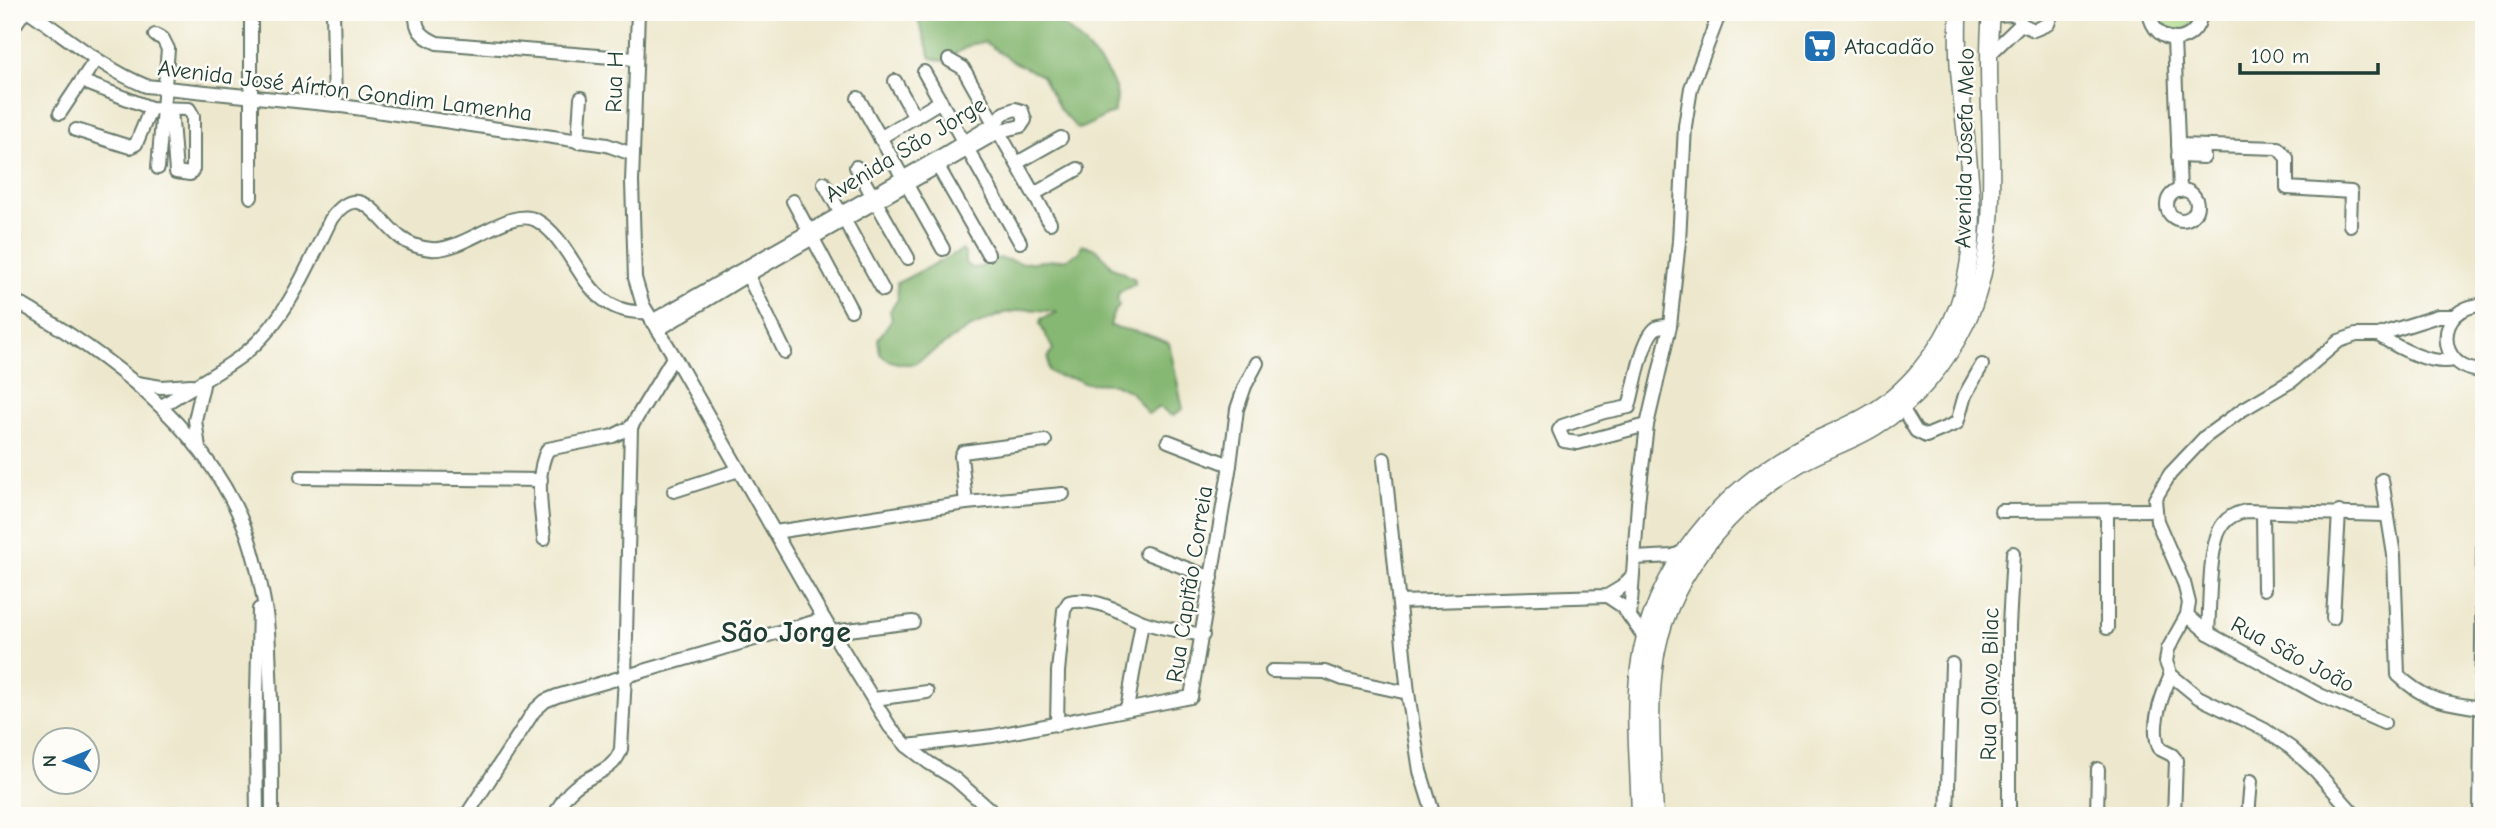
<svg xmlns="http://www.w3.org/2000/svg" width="2496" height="828" viewBox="0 0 2496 828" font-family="'Comic Neue',sans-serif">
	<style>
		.green { fill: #aad886; stroke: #648a5d; stroke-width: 2 }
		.forest { fill: #87b873; stroke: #537a54; stroke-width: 2 }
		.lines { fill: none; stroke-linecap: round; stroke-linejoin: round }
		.minor-casing { stroke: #67796a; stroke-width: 16 }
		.major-casing { stroke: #67796a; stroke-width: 19 }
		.minor { stroke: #fff; stroke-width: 12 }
		.major { stroke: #fff; stroke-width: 16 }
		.labels { text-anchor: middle; stroke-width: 5; stroke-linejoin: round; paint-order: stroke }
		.poi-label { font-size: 23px; fill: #1f3d34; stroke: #fdfcf7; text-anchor: start }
		.street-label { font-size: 23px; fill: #1f3d34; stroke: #fdfcf7 }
		.district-label { font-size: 30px; font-weight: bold; fill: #1f3d34; stroke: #fdfcf7 }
	</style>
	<rect width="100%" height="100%" fill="#fdfcf7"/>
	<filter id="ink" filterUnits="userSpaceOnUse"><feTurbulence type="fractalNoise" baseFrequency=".0143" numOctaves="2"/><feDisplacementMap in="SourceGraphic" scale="14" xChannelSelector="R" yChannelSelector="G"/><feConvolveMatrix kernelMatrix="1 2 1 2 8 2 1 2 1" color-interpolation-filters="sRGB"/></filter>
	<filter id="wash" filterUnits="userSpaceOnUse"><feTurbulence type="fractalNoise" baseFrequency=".00686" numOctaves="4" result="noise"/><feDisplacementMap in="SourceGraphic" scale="28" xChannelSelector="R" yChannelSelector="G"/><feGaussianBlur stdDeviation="1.57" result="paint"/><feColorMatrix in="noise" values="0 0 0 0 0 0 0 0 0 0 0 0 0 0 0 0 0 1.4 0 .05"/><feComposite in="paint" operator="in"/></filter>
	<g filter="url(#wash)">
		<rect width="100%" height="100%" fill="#ede8cd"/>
		<path class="green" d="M2155 12H2195C2193 28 2176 41 2162 28 2158 24 2157 18 2155 12Z"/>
		<g class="forest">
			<path d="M921 12H1046C1069 28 1108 64 1116 91 1118 99 1116 105 1113 113 1101 117 1091 125 1078 129L1061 111 1042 76 1012 61 985 42 972 44 943 61 931 58 916 14Z"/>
			<path d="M1082 244 1098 250 1111 266 1135 279V284C1123 292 1114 289 1119 306L1113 314 1110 326 1146 334 1169 343 1183 409 1172 416 1160 407 1148 414 1131 392 1114 384 1083 383 1076 379 1057 376 1049 371 1048 357 1053 349 1040 324 1041 319 1058 312 1028 309 1004 313 969 328 914 364H901L888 360 880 354 878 339 892 319 890 311 898 299 897 283 962 250 965 253V263L972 268 981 267 999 258 1022 263 1067 259 1079 252Z"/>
		</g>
	</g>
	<g filter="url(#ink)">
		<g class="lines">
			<g class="minor-casing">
				<g id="minor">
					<path d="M30 12C68 38 104 69 146 86L335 105 607 145 632 154"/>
					<path d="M251 12V197"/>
					<path d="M333 12 335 105"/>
					<path d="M416 12C415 29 421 36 437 43L636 59"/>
					<path d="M638 12 632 182 635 278 643 305 674 356 824 619 890 727 907 746 929 763 955 779 997 816"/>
					<path d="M2017 12 2021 24 2034 30 2048 24 2052 12"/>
					<path d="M2149 12C2154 48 2198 48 2201 12"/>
					<path d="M1991 15 2017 14"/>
					<path d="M12 29 24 12"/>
					<path d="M155 35 163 39 168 49 158 168"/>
					<path d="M2174 39 2180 191"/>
					<path d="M1989 55 2021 24"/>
					<path d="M949 60 963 68 1050 223"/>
					<path d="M924 72 1020 242"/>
					<path d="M895 81 915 117"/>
					<path d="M89 84 151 108 189 109 193 116V169L190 174 176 172 171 109"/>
					<path d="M858 98 943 249"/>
					<path d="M60 113 96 59"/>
					<path d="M76 130 130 147 136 144 151 108"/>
					<path d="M880 138 941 101"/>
					<path d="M578 142 581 98"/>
					<path d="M2178 145 2278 148 2287 158V188L2351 192 2350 225"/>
					<path d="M2178 156 2204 157 2203 146"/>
					<path d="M936 163 988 254"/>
					<path d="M1017 163 1061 138"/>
					<path d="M856 167 908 258"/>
					<path d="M824 183 883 290"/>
					<circle cx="2182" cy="205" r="15"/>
					<path d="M1034 194 1078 169"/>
					<path d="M793 201 851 310"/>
					<path d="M748 276 785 352"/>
					<path d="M12 299C106 353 201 422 244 526 255 553 261 584 266 613 269 632 269 653 270 672 272 720 272 768 272 816"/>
					<path d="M2484 305C2434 305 2434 371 2484 371"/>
					<path d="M652 321 934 160 994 124 1004 113 1015 109 1022 111 1025 120 1021 126 1000 131 741 279 658 330"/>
					<path d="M2378 335C2397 347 2430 366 2454 360"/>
					<path d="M137 383 161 387 191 385"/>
					<path d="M162 406C189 388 218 374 244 354 286 321 308 266 331 219 361 178 378 221 401 238 409 244 421 248 431 249 465 252 510 206 536 220 579 244 581 316 646 312"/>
					<path d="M1902 408 1916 431 1926 436 1957 423 1965 395 1982 365"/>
					<path d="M1647 425 1578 443 1564 441 1559 430 1562 426 1604 412 1629 407C1634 391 1642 334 1658 327 1662 326 1666 326 1670 326"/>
					<path d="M1168 441 1230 465"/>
					<path d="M199 448 195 420 203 385"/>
					<path d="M1384 459 1408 693 1420 771 1434 816"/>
					<path d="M301 477 541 480"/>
					<path d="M2382 480 2394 555 2398 675C2426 702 2444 702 2481 708"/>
					<path d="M674 491 739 470"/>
					<path d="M966 503 961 456 963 452 1045 441"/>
					<path d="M2001 511 2154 510"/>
					<path d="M2263 512 2264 589"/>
					<path d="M775 532 966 503 1063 494"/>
					<path d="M544 539C542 512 534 474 548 449L613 436 631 427"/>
					<path d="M1146 553 1212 578"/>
					<path d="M1634 558 1673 556 1685 551"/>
					<path d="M1607 596 1622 606 1630 617"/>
					<path d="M1399 602 1607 596 1622 587 1632 576"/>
					<path d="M2187 615 2208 633 2320 695 2384 723"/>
					<path d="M2333 618 2339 512"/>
					<path d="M2107 628V511"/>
					<path d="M832 632 913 622"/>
					<path d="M2208 633C2210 608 2208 543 2223 524 2229 516 2236 513 2246 511L2386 515"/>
					<path d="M1645 638 1630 617 1638 503 1647 425 1670 326 1679 241 1685 126 1691 88 1720 12"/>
					<path d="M1272 671 1325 672 1343 679 1408 693"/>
					<path d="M2171 675C2162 695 2149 728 2160 749L2172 755 2176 760 2174 816"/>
					<path d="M874 699 927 692"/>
					<path d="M1127 709 1142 622"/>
					<path d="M1057 725 1058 672 1064 610 1069 602C1094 596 1121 613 1143 622 1162 629 1183 631 1203 635"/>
					<path d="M907 746 993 736 1191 697 1230 465 1237 409 1245 386 1257 363"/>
					<path d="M257 816 256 736 259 609"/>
					<path d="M466 816 534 711 545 701 557 696 824 619"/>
					<path d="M554 816C559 806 565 795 574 788 591 773 614 772 621 749L625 677 631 427 674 356"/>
					<path d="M1947 816 1952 664"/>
					<path d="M2009 816V626L2013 553"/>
					<path d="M2097 816 2098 769"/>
					<path d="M2248 816 2251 781"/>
					<path d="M2356 816 2315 770 2291 748 2265 730 2198 697 2171 675 2166 662 2168 649 2187 615 2189 603 2184 583 2157 521 2155 499 2170 474 2205 437 2242 410 2293 380 2339 341 2356 335H2378L2438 316H2454"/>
					<path d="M2480 816 2484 464"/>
				</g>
			</g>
			<g class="major-casing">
				<g id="major">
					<path d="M1640 816C1639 767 1633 717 1639 668 1651 571 1723 488 1807 444 1826 435 1846 427 1864 417 1905 395 1942 349 1958 306 1985 231 1965 148 1959 70 1957 51 1958 31 1958 12"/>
					<path d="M1655 816C1653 767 1648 717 1654 668 1664 583 1726 506 1799 464 1823 450 1851 442 1875 427 1915 403 1947 363 1967 321 2009 232 1982 109 1991 12"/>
				</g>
			</g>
			<use href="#minor" class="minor"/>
			<use href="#major" class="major"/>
		</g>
	</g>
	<defs>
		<g id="supermarket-square" transform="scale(1.75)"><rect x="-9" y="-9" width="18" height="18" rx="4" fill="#1f6fb2" stroke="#fdfcf7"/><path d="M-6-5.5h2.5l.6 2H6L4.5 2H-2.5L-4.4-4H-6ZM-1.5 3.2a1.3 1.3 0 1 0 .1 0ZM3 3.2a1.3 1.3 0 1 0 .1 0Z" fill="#fff"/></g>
	</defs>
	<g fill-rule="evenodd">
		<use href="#supermarket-square" x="1820" y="46"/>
	</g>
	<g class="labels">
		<g class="poi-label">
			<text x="1844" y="54">Atacadão</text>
		</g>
		<g class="street-label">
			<text transform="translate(614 82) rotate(-88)" y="8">Rua H</text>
			<text transform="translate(345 90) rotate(7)" y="8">Avenida José Aírton Gondim Lamenha</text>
			<text transform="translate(1964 148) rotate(-89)" y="8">Avenida Josefa Melo</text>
			<text transform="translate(905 149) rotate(-31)" y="8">Avenida São Jorge</text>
			<text transform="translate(1189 584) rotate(-81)" y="8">Rua Capitão Correia</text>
			<text transform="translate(2293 654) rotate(28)" y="8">Rua São João</text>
			<text transform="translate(1989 684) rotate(-89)" y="8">Rua Olavo Bilac</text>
		</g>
		<g class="district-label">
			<text x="786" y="642">São Jorge</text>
		</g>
	</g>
	<rect width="2496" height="828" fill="none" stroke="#fdfcf7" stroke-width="42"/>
	<g transform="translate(66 761) rotate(269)"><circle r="33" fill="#fdfcf7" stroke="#a4b0a9" stroke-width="2"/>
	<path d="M0-5L12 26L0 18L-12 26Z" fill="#1f6fb2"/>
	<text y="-10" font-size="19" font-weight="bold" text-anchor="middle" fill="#1f3d34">N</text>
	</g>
	<path d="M2240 63v10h138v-10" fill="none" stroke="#1f3d34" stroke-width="3.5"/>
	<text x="2251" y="63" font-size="21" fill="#1f3d34" stroke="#fdfcf7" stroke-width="5" paint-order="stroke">100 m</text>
</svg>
